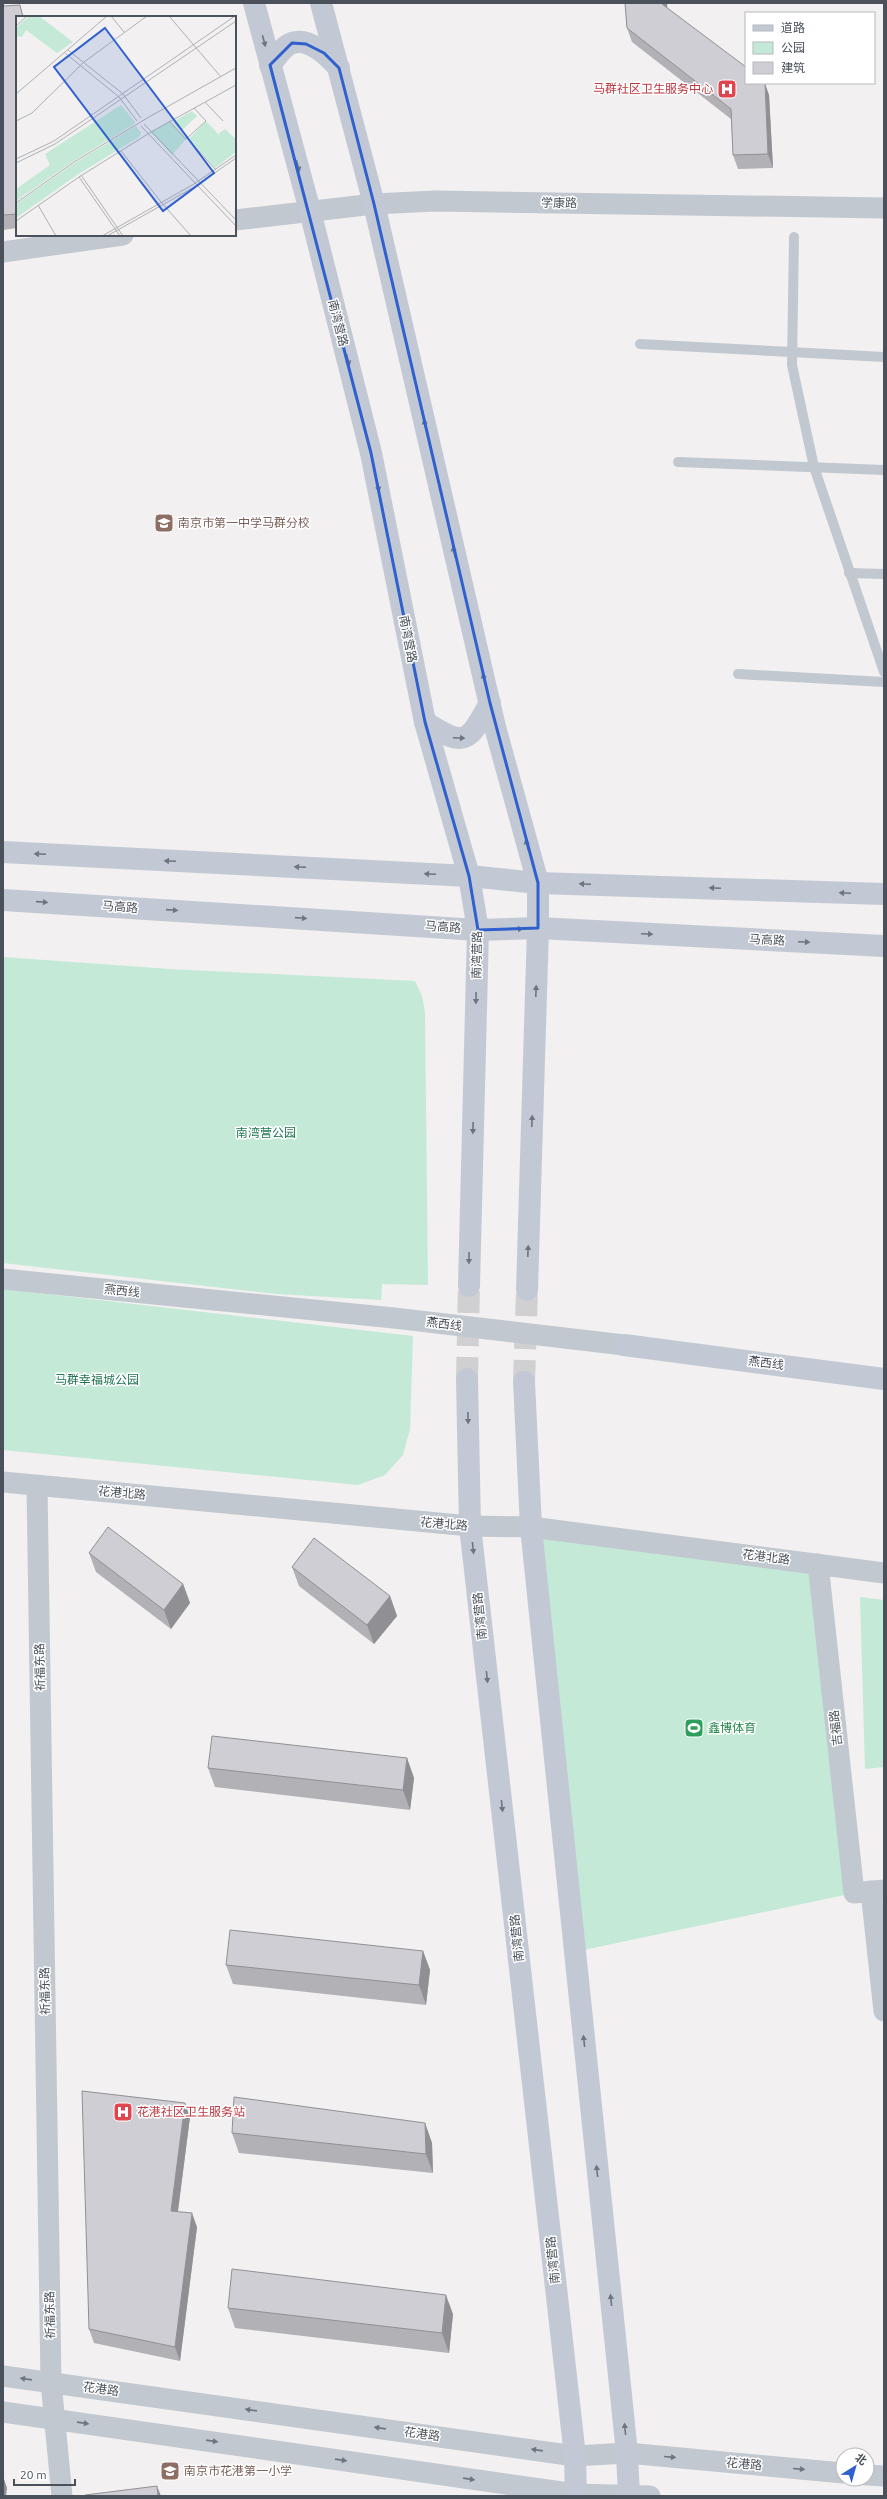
<svg xmlns="http://www.w3.org/2000/svg" width="887" height="2499" viewBox="0 0 887 2499" font-family="Ubuntu,'Noto Sans SC',sans-serif">
	<style>
		.green { fill: #c4ead7 }
		.lines { fill: none; stroke-linecap: round; stroke-linejoin: round }
		.secondary-tunnel { stroke: #d0d0d2; stroke-width: 22; stroke-dasharray: 22 11; stroke-linecap: butt }
		.service { stroke: #c2c8d0; stroke-width: 10 }
		.minor { stroke: #c2c8d0; stroke-width: 21 }
		.secondary { stroke: #c3c9d4; stroke-width: 22 }
		.wall { fill: #b1b1b6 }
		.shaded-wall { fill: #909094 }
		.building { fill: #ceced4; stroke: #909094 }
		.oneway { fill: #6e757f }
		.oneway2 { fill: #6e757e }
		.marked { fill: none; stroke: #2f60cd; stroke-width: 3; stroke-linejoin: round }
		.labels { text-anchor: middle; stroke-width: 3; stroke-linejoin: round; paint-order: stroke }
		.health-label { font-size: 12px; fill: #be3a42; stroke: #fff; text-anchor: end }
		.street-label { font-size: 12px; fill: #4a515b; stroke: #fff }
		.education-label { font-size: 12px; fill: #785e54; stroke: #fff; text-anchor: start }
		.park-label { font-size: 12px; fill: #227455; stroke: #fff }
		.leisure-label { font-size: 12px; fill: #27864d; stroke: #fff; text-anchor: start }
		.inset-road { fill: none; stroke: #afb0b4; stroke-width: 1 }
		.view { fill: #2f60cd; fill-opacity: 0.15; stroke: #2f60cd; stroke-width: 2 }
		.inset-edge { fill: none; stroke: #4a515b; stroke-width: 2 }
	</style>
	<rect width="100%" height="100%" fill="#f2f0f0"/>
	<g class="green">
		<path d="M3 957 170 969 415 981 422 996 425 1012 428 1285 382 1284 381 1300 276 1294 3 1263Z"/>
		<path d="M3 1289 413 1336 410 1429 403 1455 385 1475 358 1485 3 1450Z"/>
		<path d="M531 1527 818 1564 854 1893 574 1952Z"/>
		<path d="M860 1597 884 1600V1767L865 1769Z"/>
	</g>
	<g class="lines">
		<g class="secondary-tunnel">
			<path d="M467 1379 469 1286"/>
			<path d="M524 1382 527 1290"/>
		</g>
		<g class="service">
			<path d="M794 237 792 365 814 467 884 672"/>
			<path d="M640 344 884 357"/>
			<path d="M678 462 884 470"/>
			<path d="M849 573 884 574"/>
			<path d="M738 674 884 682"/>
		</g>
		<g class="minor">
			<path d="M235 220 374 204 435 201 884 208"/>
			<path d="M3 252 123 235"/>
			<path d="M3 1279 394 1318 624 1345"/>
			<path d="M3 1482 470 1526 531 1527 884 1573"/>
			<path d="M37 1486 51 2382 62 2496"/>
			<path d="M818 1564 854 1893 884 1890"/>
			<path d="M871 1891 884 2011"/>
			<path d="M3 2376 575 2456 627 2453 843 2473"/>
			<path d="M3 2412 576 2494 650 2496"/>
			<path d="M867 2475 884 2476"/>
		</g>
		<g class="secondary">
			<path d="M254 3 310 211 371 453 425 722 469 876 478 930 469 1286"/>
			<path d="M321 3 374 204 495 727 538 883V928L527 1290"/>
			<path d="M270 65C276 58 283 46 292 43 310 37 329 57 339 68"/>
			<path d="M425 722C465 748 468 743 490 703"/>
			<path d="M3 852 469 876 538 883 884 894"/>
			<path d="M3 900 478 930 538 928 884 946"/>
			<path d="M624 1345 884 1379"/>
			<path d="M467 1379 470 1526 575 2456 576 2496"/>
			<path d="M524 1382 531 1527 627 2453 629 2496"/>
		</g>
	</g>
	<g class="wall">
		<path d="M625 3H667V8L769 95 773 168 738 169 733 155 731 119 632 42 627 28Z"/>
		<path d="M3 6 17 17V228L3 230Z"/>
		<path d="M89 1553 183 1584 190 1603 171 1629 96 1572Z"/>
		<path d="M292 1567 390 1596 397 1616 374 1644 299 1586Z"/>
		<path d="M407 1758 414 1778 410 1810 215 1787 208 1768Z"/>
		<path d="M423 1951 430 1970 426 2005 233 1984 226 1965Z"/>
		<path d="M190 2117 178 2212 197 2227 180 2361 94 2343 89 2329Z"/>
		<path d="M425 2123 432 2143 433 2173 239 2153 232 2133Z"/>
		<path d="M228 2308 453 2314 449 2353 235 2328Z"/>
	</g>
	<g class="shaded-wall">
		<path d="M662 3H667L668 18 662 4Z"/>
		<path d="M765 83 769 95 773 168 768 154Z"/>
		<path d="M183 1584 190 1603 171 1629 164 1610Z"/>
		<path d="M390 1596 397 1616 374 1644 367 1625Z"/>
		<path d="M407 1758 414 1778 410 1810 403 1790Z"/>
		<path d="M423 1951 430 1970 426 2005 419 1985Z"/>
		<path d="M185 2103 190 2117 176 2225 171 2211Z"/>
		<path d="M425 2123 432 2143 433 2173 426 2154Z"/>
		<path d="M192 2213 197 2227 180 2361 175 2347Z"/>
		<path d="M446 2295 453 2314 449 2353 442 2333Z"/>
		<path d="M3 2476 7 2488 6 2496H3Z"/>
		<path d="M157 2486 161 2496H158Z"/>
	</g>
	<g class="building">
		<path d="M625 3H662V4L746 67V83H765L768 154 733 155 731 109 627 28Z"/>
		<path d="M20 5 23 17H17V214L3 215V6Z"/>
		<path d="M108 1527 183 1584 164 1610 89 1553Z"/>
		<path d="M314 1538 390 1596 367 1625 292 1567Z"/>
		<path d="M212 1736 407 1758 403 1790 208 1768Z"/>
		<path d="M230 1930 423 1951 419 1985 226 1965Z"/>
		<path d="M82 2091 185 2103 171 2211 192 2213 175 2347 89 2329Z"/>
		<path d="M234 2097 425 2123 426 2154 232 2133Z"/>
		<path d="M232 2269 446 2295 442 2333 228 2308Z"/>
		<path d="M157 2486 158 2496H85V2495Z"/>
	</g>
	<defs><path id="oneway-solid" d="M-6-.8H1V-3.2L6.5 0L1 3.2V.8H-6Z"/></defs>
	<g class="oneway">
		<use href="#oneway-solid" transform="translate(264 41) rotate(75)"/>
		<use href="#oneway-solid" transform="translate(298 166) rotate(75)"/>
		<use href="#oneway-solid" transform="translate(348 360) rotate(76)"/>
		<use href="#oneway-solid" transform="translate(425 425) rotate(-103)"/>
		<use href="#oneway-solid" transform="translate(378 486) rotate(79)"/>
		<use href="#oneway-solid" transform="translate(454 552) rotate(-103)"/>
		<use href="#oneway-solid" transform="translate(484 679) rotate(-103)"/>
		<use href="#oneway-solid" transform="translate(459 738) rotate(3)"/>
		<use href="#oneway-solid" transform="translate(527 845) rotate(-105)"/>
		<use href="#oneway-solid" transform="translate(40 854) rotate(-177)"/>
		<use href="#oneway-solid" transform="translate(170 861) rotate(-177)"/>
		<use href="#oneway-solid" transform="translate(300 867) rotate(-177)"/>
		<use href="#oneway-solid" transform="translate(430 874) rotate(-177)"/>
		<use href="#oneway-solid" transform="translate(585 884) rotate(-178)"/>
		<use href="#oneway-solid" transform="translate(715 888) rotate(-178)"/>
		<use href="#oneway-solid" transform="translate(845 893) rotate(-178)"/>
		<use href="#oneway-solid" transform="translate(42 902) rotate(4)"/>
		<use href="#oneway-solid" transform="translate(172 910) rotate(4)"/>
		<use href="#oneway-solid" transform="translate(301 918) rotate(4)"/>
		<use href="#oneway-solid" transform="translate(517 929) rotate(-1)"/>
		<use href="#oneway-solid" transform="translate(647 934) rotate(3)"/>
		<use href="#oneway-solid" transform="translate(804 942) rotate(3)"/>
		<use href="#oneway-solid" transform="translate(536 991) rotate(-88)"/>
		<use href="#oneway-solid" transform="translate(476 998) rotate(91)"/>
		<use href="#oneway-solid" transform="translate(532 1121) rotate(-88)"/>
		<use href="#oneway-solid" transform="translate(473 1128) rotate(91)"/>
		<use href="#oneway-solid" transform="translate(528 1251) rotate(-88)"/>
		<use href="#oneway-solid" transform="translate(469 1258) rotate(91)"/>
		<use href="#oneway-solid" transform="translate(468 1418) rotate(89)"/>
		<use href="#oneway-solid" transform="translate(473 1548) rotate(84)"/>
		<use href="#oneway-solid" transform="translate(487 1677) rotate(84)"/>
		<use href="#oneway-solid" transform="translate(502 1806) rotate(84)"/>
		<use href="#oneway-solid" transform="translate(584 2041) rotate(-96)"/>
		<use href="#oneway-solid" transform="translate(597 2171) rotate(-96)"/>
		<use href="#oneway-solid" transform="translate(611 2300) rotate(-96)"/>
		<use href="#oneway-solid" transform="translate(625 2429) rotate(-96)"/>
	</g>
	<g class="oneway2">
		<use href="#oneway-solid" transform="translate(26 2379) rotate(-172)"/>
		<use href="#oneway-solid" transform="translate(251 2410) rotate(-172)"/>
		<use href="#oneway-solid" transform="translate(83 2423) rotate(8)"/>
		<use href="#oneway-solid" transform="translate(380 2428) rotate(-172)"/>
		<use href="#oneway-solid" transform="translate(212 2441) rotate(8)"/>
		<use href="#oneway-solid" transform="translate(537 2450) rotate(-172)"/>
		<use href="#oneway-solid" transform="translate(670 2457) rotate(5)"/>
		<use href="#oneway-solid" transform="translate(341 2460) rotate(8)"/>
		<use href="#oneway-solid" transform="translate(799 2469) rotate(5)"/>
		<use href="#oneway-solid" transform="translate(469 2479) rotate(8)"/>
	</g>
	<path class="marked" d="M292 43 306 44 324 53 339 68 374 204 490 703 538 883V928L478 930 469 876 425 722 371 453 270 65Z"/>
	<defs>
		<g id="hospital-square" transform="scale(1)"><rect x="-9" y="-9" width="18" height="18" rx="4" fill="#e0444e" stroke="#fff"/><path d="M-5-5h3v3.5h4V-5h3V5h-3V1.5h-4V5h-3Z" fill="#fff"/></g>
		<g id="school-square" transform="scale(1)"><rect x="-9" y="-9" width="18" height="18" rx="4" fill="#8d6e63" stroke="#fff"/><path d="M0-5L7-2L0 1L-7-2ZM-4 1L0 2.5L4 1V4Q0 6-4 4Z" fill="#fff"/></g>
		<g id="stadium-square" transform="scale(1)"><rect x="-9" y="-9" width="18" height="18" rx="4" fill="#2e9e5b" stroke="#fff"/><path d="M0-5a6.5 5 0 1 0 0 10a6.5 5 0 1 0 0-10ZM-3.5-1.8h7v3.6h-7Z" fill="#fff"/></g>
	</defs>
	<g fill-rule="evenodd">
		<use href="#hospital-square" x="727" y="89"/>
		<use href="#school-square" x="164" y="523"/>
		<use href="#stadium-square" x="694" y="1728"/>
		<use href="#hospital-square" x="123" y="2112"/>
		<use href="#school-square" x="170" y="2471"/>
	</g>
	<g class="labels">
		<g class="health-label">
			<text x="713" y="93">马群社区卫生服务中心</text>
			<text x="137" y="2116" text-anchor="start">花港社区卫生服务站</text>
		</g>
		<g class="street-label">
			<text transform="translate(559 203) rotate(1)" y="4">学康路</text>
			<text transform="translate(338 323) rotate(76)" y="4">南湾营路</text>
			<text transform="translate(408 639) rotate(79)" y="4">南湾营路</text>
			<text transform="translate(120 907) rotate(4)" y="4">马高路</text>
			<text transform="translate(443 927) rotate(4)" y="4">马高路</text>
			<text transform="translate(767 940) rotate(3)" y="4">马高路</text>
			<text transform="translate(477 955) rotate(-89)" y="4">南湾营路</text>
			<text transform="translate(122 1291) rotate(6)" y="4">燕西线</text>
			<text transform="translate(444 1324) rotate(7)" y="4">燕西线</text>
			<text transform="translate(766 1363) rotate(7)" y="4">燕西线</text>
			<text transform="translate(122 1493) rotate(5)" y="4">花港北路</text>
			<text transform="translate(444 1524) rotate(5)" y="4">花港北路</text>
			<text transform="translate(766 1557) rotate(7)" y="4">花港北路</text>
			<text transform="translate(480 1616) rotate(-96)" y="4">南湾营路</text>
			<text transform="translate(40 1667) rotate(-91)" y="4">祈福东路</text>
			<text transform="translate(836 1728) rotate(-96)" y="4">吉福路</text>
			<text transform="translate(517 1938) rotate(-96)" y="4">南湾营路</text>
			<text transform="translate(45 1991) rotate(-91)" y="4">祈福东路</text>
			<text transform="translate(553 2260) rotate(-96)" y="4">南湾营路</text>
			<text transform="translate(50 2315) rotate(-91)" y="4">祈福东路</text>
			<text transform="translate(101 2389) rotate(8)" y="4">花港路</text>
			<text transform="translate(422 2434) rotate(8)" y="4">花港路</text>
			<text transform="translate(744 2464) rotate(5)" y="4">花港路</text>
		</g>
		<g class="education-label">
			<text x="178" y="527">南京市第一中学马群分校</text>
			<text x="184" y="2475">南京市花港第一小学</text>
		</g>
		<g class="park-label">
			<text x="266" y="1137">南湾营公园</text>
			<text x="97" y="1384">马群幸福城公园</text>
		</g>
		<g class="leisure-label">
			<text x="708" y="1732">鑫博体育</text>
		</g>
	</g>
	<g transform="translate(16 16)">
		<rect width="220" height="220" fill="#f2f0f0"/>
		<path d="M13 0H23L57 26 41 37 10 14 6 21 0 20V12ZM105 89 119 106 117 109 59 144 0 185V173L34 149 29 138ZM176 95 181 100 165 115 157 106ZM153 105 170 123 156 139 135 116ZM190 105 202 118 209 113 220 123V136L199 152 173 123ZM120 110 125 117 123 121 61 159 0 202V188L57 148Z" fill="#c4ead7"/>
		<path class="inset-road" d="M95 0 108 16M153 0 205 61M0 10 11 0M52 34 107 78 125 102M49 37 103 81 121 105M0 78 91 0M189 86 207 105M133 101 220 52M0 105 16 97 68 46 131 0M153 105 170 123 190 105 178 92M128 108 220 204M125 110 220 210M171 122 200 154M105 135 145 186 175 220M0 143 38 125 219 0M0 147 39 128 220 5M65 159 107 220M63 161 104 220M0 187 58 146 133 101M22 189 40 220M0 205 63 161 135 116 220 69M86 220 178 168 220 139M91 220 180 170 220 142"/>
		<path class="view" d="M89 12 198 157 147 195 38 51Z"/>
		<rect width="220" height="220" class="inset-edge"/>
	</g>
	<rect width="887" height="2499" fill="none" stroke="#4a515b" stroke-width="8"/>
	<rect x="745" y="12" width="130" height="72" fill="#ffffff" stroke="#b7b9bd"/>
	<rect x="753" y="25" width="20" height="6" fill="#c3c9d4" stroke="#b7b9bd"/>
	<text x="781" y="32" font-size="12" fill="#4a515b">道路</text>
	<rect x="753" y="42" width="20" height="12" fill="#c4ead7" stroke="#b7b9bd"/>
	<text x="781" y="52" font-size="12" fill="#4a515b">公园</text>
	<rect x="753" y="62" width="20" height="12" fill="#ceced4" stroke="#b7b9bd"/>
	<text x="781" y="72" font-size="12" fill="#4a515b">建筑</text>
	<g transform="translate(855 2467) rotate(37)"><circle r="19" fill="#ffffff" stroke="#b7b9bd"/>
	<path d="M0-3L7 15L0 10L-7 15Z" fill="#2f60cd"/>
	<text y="-6" font-size="11" font-weight="bold" text-anchor="middle" fill="#4a515b">北</text>
	</g>
	<path d="M14 2479v6h61v-6" fill="none" stroke="#4a515b" stroke-width="2"/>
	<text x="20" y="2479" font-size="12" fill="#4a515b" stroke="#ffffff" stroke-width="3" paint-order="stroke">20 m</text>
</svg>
